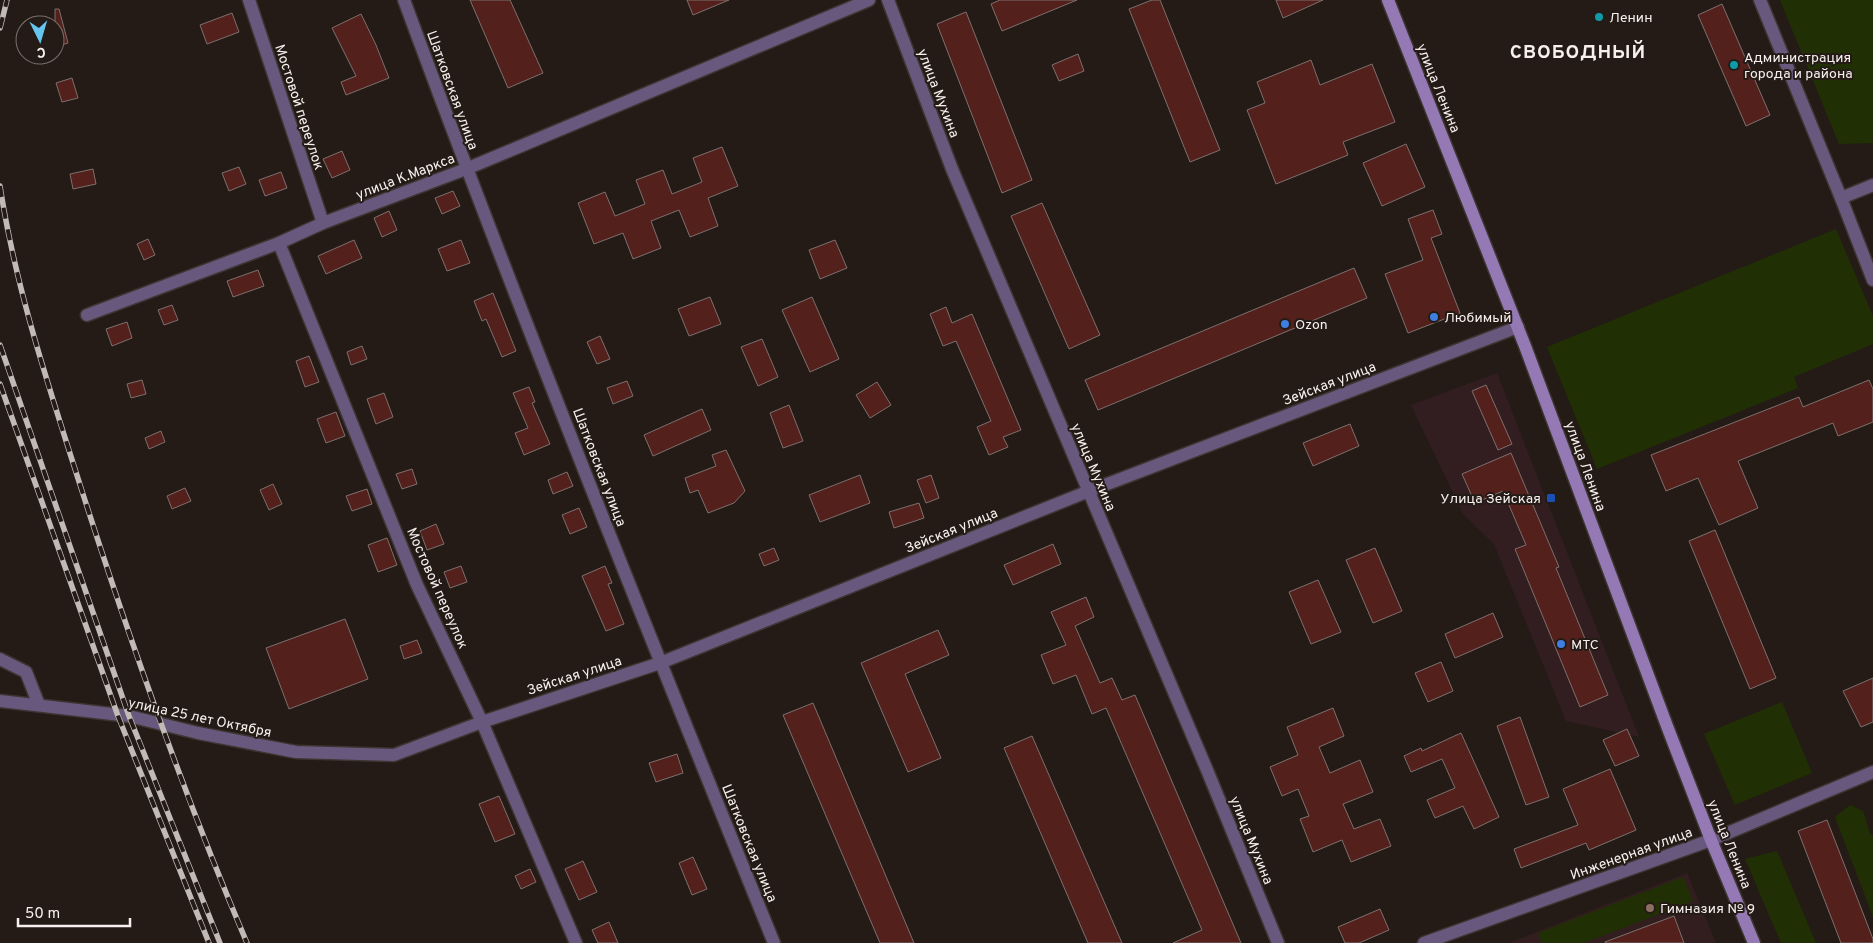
<svg xmlns="http://www.w3.org/2000/svg" width="1873" height="943" viewBox="0 0 1873 943" font-family="Overpass,sans-serif">
	<style>
		.commercial { fill: #321e20 }
		.education { fill: #321e1f }
		.green { fill: #203004 }
		.building { fill: #53201c; stroke: #7d706e }
		.lines { fill: none; stroke-linecap: round; stroke-linejoin: round }
		.street-casing { stroke: #3d3531; stroke-width: 15 }
		.secondary-casing { stroke: #3d3531; stroke-width: 15 }
		.street { stroke: #69587e; stroke-width: 12 }
		.secondary { stroke: #9579b5; stroke-width: 12 }
		.rail-casing { stroke: #c2bab7; stroke-width: 5.5 }
		.rail { stroke: #241b17; stroke-width: 4; stroke-dasharray: 11; stroke-linecap: butt }
		.culture-dot { fill: #0f9aa8; stroke: #241b17; stroke-width: 2 }
		.shop-dot { fill: #3f7fe0; stroke: #241b17; stroke-width: 2 }
		.transit-dot { fill: #1a4fb4; stroke: #241b17; stroke-width: 2 }
		.education-dot { fill: #8d6e63; stroke: #241b17; stroke-width: 2 }
		.labels { text-anchor: middle; stroke-width: 4; stroke-linejoin: round; paint-order: stroke }
		.poi-label { font-size: 14px; fill: #f7f0ed; stroke: #241b17; text-anchor: start }
		.street-label { font-size: 14px; fill: #f7f0ed; stroke: #241b17 }
		.district-label { font-size: 19px; font-weight: bold; letter-spacing: 1px; fill: #f7f0ed; stroke: #241b17 }
	</style>
	<rect width="100%" height="100%" fill="#241b17"/>
	<path class="commercial" d="M1497 373 1639 737 1566 721 1494 544 1463 514 1411 405Z"/>
	<path class="education" d="M1687 873 1716 943H1509Z"/>
	<g class="green">
		<path d="M1780 0H1873V143L1839 144Z"/>
		<path d="M1836 229 1873 316V344L1794 377 1798 388 1597 469 1547 347Z"/>
		<path d="M1782 702 1812 773 1735 805 1704 734Z"/>
		<path d="M1850 805 1863 811 1870 833 1873 836V917L1835 817Z"/>
		<path d="M1777 851 1816 943H1781L1745 859Z"/>
		<path d="M1683 877 1693 901 1584 943H1542L1538 933Z"/>
	</g>
	<g class="building">
		<path d="M470 0H510L543 73 508 88Z"/>
		<path d="M687 0H729L693 15Z"/>
		<path d="M1000 0H1077L1002 31 991 4Z"/>
		<path d="M1152 0H1160L1220 150 1190 162 1129 9Z"/>
		<path d="M1276 0H1323L1283 18Z"/>
		<path d="M1722 4 1770 115 1746 126 1698 15Z"/>
		<path d="M55 9H59L68 43 55 47Z"/>
		<path d="M966 12 1032 180 1002 193 937 24Z"/>
		<path d="M232 13 239 32 207 44 200 25Z"/>
		<path d="M361 14 376 45 389 78 346 95 341 82 356 76 332 28Z"/>
		<path d="M1078 54 1084 71 1059 81 1052 65Z"/>
		<path d="M1311 60 1320 85 1372 64 1395 122 1343 142 1348 155 1276 184 1247 110 1265 103 1257 82Z"/>
		<path d="M72 78 78 98 62 102 56 83Z"/>
		<path d="M1406 144 1425 187 1382 206 1363 163Z"/>
		<path d="M722 147 738 186 708 198 718 226 690 237 679 210 651 221 661 248 633 259 623 233 594 244 578 203 605 192 615 216 645 204 636 180 663 170 672 194 702 182 693 158Z"/>
		<path d="M342 151 350 170 332 178 323 159Z"/>
		<path d="M239 167 246 184 229 191 222 173Z"/>
		<path d="M93 169 96 184 73 189 70 174Z"/>
		<path d="M281 172 287 188 265 196 259 180Z"/>
		<path d="M453 191 460 206 442 214 435 198Z"/>
		<path d="M1042 203 1100 335 1069 349 1011 216Z"/>
		<path d="M1433 210 1442 234 1431 238 1460 313 1408 333 1385 274 1423 260 1408 219Z"/>
		<path d="M389 211 397 230 382 237 374 218Z"/>
		<path d="M148 239 155 255 144 260 137 244Z"/>
		<path d="M354 240 362 258 326 274 318 256Z"/>
		<path d="M461 240 470 263 447 271 438 249Z"/>
		<path d="M835 240 847 268 820 279 809 250Z"/>
		<path d="M1354 268 1367 298 1098 410 1085 380Z"/>
		<path d="M258 270 264 286 233 297 227 281Z"/>
		<path d="M493 293 516 351 502 357 486 319 482 321 474 301Z"/>
		<path d="M710 297 721 324 689 336 678 309Z"/>
		<path d="M812 297 839 359 810 372 782 310Z"/>
		<path d="M172 305 178 320 164 325 158 310Z"/>
		<path d="M946 307 952 323 972 314 1021 430 1003 437 1008 447 989 455 977 427 991 421 956 341 943 346 930 314Z"/>
		<path d="M127 322 132 338 112 346 106 329Z"/>
		<path d="M600 336 610 359 597 364 587 342Z"/>
		<path d="M762 339 778 377 758 386 741 347Z"/>
		<path d="M362 346 367 359 351 365 347 352Z"/>
		<path d="M309 356 319 382 305 387 296 361Z"/>
		<path d="M142 380 146 394 131 398 127 384Z"/>
		<path d="M1869 380 1873 389V422L1838 436 1833 423 1738 461 1758 508 1719 525 1698 478 1666 491 1651 455 1799 397 1803 407Z"/>
		<path d="M627 381 633 396 613 404 607 388Z"/>
		<path d="M877 382 891 405 870 418 856 395Z"/>
		<path d="M1486 385 1512 444 1498 450 1472 391Z"/>
		<path d="M529 387 535 402 532 403 550 444 524 455 515 433 528 428 513 393Z"/>
		<path d="M384 393 393 417 376 424 367 399Z"/>
		<path d="M789 405 803 441 783 448 770 413Z"/>
		<path d="M702 409 711 430 653 456 644 435Z"/>
		<path d="M336 412 345 436 326 443 317 419Z"/>
		<path d="M1350 424 1359 446 1313 466 1303 443Z"/>
		<path d="M161 431 165 442 149 449 145 438Z"/>
		<path d="M726 450 745 491 734 503 708 513 698 490 690 493 685 478 716 466 712 455Z"/>
		<path d="M1511 453 1559 567 1556 568 1608 695 1580 707 1515 549 1526 545 1503 491 1475 503 1462 474Z"/>
		<path d="M412 469 417 484 402 489 396 474Z"/>
		<path d="M567 472 573 486 553 494 548 480Z"/>
		<path d="M860 475 870 503 820 522 809 495Z"/>
		<path d="M931 475 939 498 926 503 917 480Z"/>
		<path d="M273 484 282 504 269 510 260 490Z"/>
		<path d="M185 488 191 501 172 509 167 496Z"/>
		<path d="M367 489 372 504 352 511 346 496Z"/>
		<path d="M919 503 924 518 894 528 889 512Z"/>
		<path d="M579 508 587 527 570 534 562 515Z"/>
		<path d="M436 524 444 544 427 550 420 531Z"/>
		<path d="M1715 530 1776 678 1750 689 1689 541Z"/>
		<path d="M387 538 397 565 378 572 368 545Z"/>
		<path d="M1053 544 1061 564 1013 585 1004 565Z"/>
		<path d="M774 548 779 560 764 566 759 554Z"/>
		<path d="M1375 548 1402 611 1373 623 1346 560Z"/>
		<path d="M461 566 467 582 450 588 444 572Z"/>
		<path d="M605 566 612 583 608 584 624 624 606 631 582 576Z"/>
		<path d="M1318 580 1341 632 1311 644 1289 592Z"/>
		<path d="M1086 597 1094 617 1075 626 1100 683 1112 678 1122 700 1135 695 1241 943H1173L1202 930 1106 708 1092 714 1076 675 1053 684 1041 655 1066 645 1051 612Z"/>
		<path d="M1493 613 1503 637 1455 658 1445 634Z"/>
		<path d="M345 619 368 679 289 709 266 648Z"/>
		<path d="M938 630 949 655 905 674 941 758 908 772 861 663Z"/>
		<path d="M417 640 422 653 404 659 400 646Z"/>
		<path d="M1441 662 1453 691 1428 702 1415 673Z"/>
		<path d="M1873 678V722L1861 727 1843 691Z"/>
		<path d="M813 703 914 943H880L783 715Z"/>
		<path d="M1333 708 1344 736 1319 747 1330 773 1360 760 1373 792 1343 804 1354 829 1380 819 1391 846 1351 862 1342 840 1313 852 1300 819 1309 816 1298 789 1282 796 1270 767 1298 755 1287 727Z"/>
		<path d="M1520 717 1549 797 1526 805 1497 726Z"/>
		<path d="M1627 729 1639 756 1615 766 1603 740Z"/>
		<path d="M1461 733 1499 817 1474 829 1463 806 1435 818 1427 800 1455 788 1442 759 1411 772 1404 756 1421 748 1422 751Z"/>
		<path d="M1032 736 1122 943H1088L1004 748Z"/>
		<path d="M677 754 683 773 656 782 649 763Z"/>
		<path d="M1610 769 1636 830 1589 850 1586 843 1521 868 1514 849 1578 825 1563 789Z"/>
		<path d="M499 796 515 834 495 842 479 804Z"/>
		<path d="M1827 820 1873 939V943H1841L1798 831Z"/>
		<path d="M693 857 707 889 692 895 679 863Z"/>
		<path d="M583 861 597 892 579 900 565 869Z"/>
		<path d="M530 869 536 882 521 889 515 876Z"/>
		<path d="M1380 909 1389 930 1359 943H1345L1338 927Z"/>
		<path d="M1674 916 1684 943H1605V942Z"/>
		<path d="M609 922 618 943H598L592 930Z"/>
	</g>
	<g class="lines">
		<g class="street-casing">
			<g id="street">
				<path d="M249 0 323 223"/>
				<path d="M404 0C521 317 647 630 774 943"/>
				<path d="M888 0 952 169 1207 770 1278 943"/>
				<path d="M1760 0 1841 198 1873 280"/>
				<path d="M1841 198 1873 185"/>
				<path d="M279 243 417 585 482 722 576 943"/>
				<path d="M87 315 279 243 323 223 466 169 869 0"/>
				<path d="M0 659 26 672 39 705"/>
				<path d="M0 701 129 716 198 733 296 752 394 755 482 722 660 663 1089 491 1518 327"/>
				<path d="M1424 943 1711 840 1873 772"/>
			</g>
		</g>
		<g class="secondary-casing">
			<path id="secondary" d="M1388 0 1525 346 1667 726 1711 840 1754 943"/>
		</g>
		<use href="#street" class="street"/>
		<use href="#secondary" class="secondary"/>
		<g class="rail-casing">
			<g id="rail">
				<path d="M0 28 7 0"/>
				<path d="M0 186C16 291 50 390 82 491 131 644 184 795 247 943"/>
				<path d="M0 345 129 716 220 943"/>
				<path d="M0 384 118 716 209 943"/>
			</g>
		</g>
		<use href="#rail" class="rail"/>
	</g>
	<g class="culture-dot">
		<circle cx="1599" cy="17" r="5"/>
		<circle cx="1734" cy="65" r="5"/>
	</g>
	<g class="shop-dot">
		<circle cx="1434" cy="317" r="5"/>
		<circle cx="1285" cy="324" r="5"/>
		<circle cx="1561" cy="644" r="5"/>
	</g>
	<rect class="transit-dot" x="1546" y="493" width="10" height="10" rx="2.5"/>
	<circle class="education-dot" cx="1650" cy="908" r="5"/>
	<g class="labels">
		<g class="poi-label">
			<text x="1609" y="22">Ленин</text>
			<text x="1744" y="62">Администрация<tspan x="1744" dy="16">города и района</tspan></text>
			<text x="1444" y="322">Любимый</text>
			<text x="1295" y="329">Ozon</text>
			<text x="1541" y="503" text-anchor="end">Улица Зейская</text>
			<text x="1571" y="649">МТС</text>
			<text x="1660" y="913">Гимназия № 9</text>
		</g>
		<g class="street-label">
			<text transform="translate(1439 88) rotate(68)" y="5">улица Ленина</text>
			<text transform="translate(453 90) rotate(70)" y="5">Шатковская улица</text>
			<text transform="translate(939 93) rotate(69)" y="5">улица Мухина</text>
			<text transform="translate(300 107) rotate(72)" y="5">Мостовой переулок</text>
			<text transform="translate(405 176) rotate(-21)" y="5">улица К.Маркса</text>
			<text transform="translate(1329 383) rotate(-21)" y="5">Зейская улица</text>
			<text transform="translate(1586 466) rotate(70)" y="5">улица Ленина</text>
			<text transform="translate(600 467) rotate(69)" y="5">Шатковская улица</text>
			<text transform="translate(1094 467) rotate(67)" y="5">улица Мухина</text>
			<text transform="translate(951 530) rotate(-22)" y="5">Зейская улица</text>
			<text transform="translate(438 588) rotate(66)" y="5">Мостовой переулок</text>
			<text transform="translate(574 675) rotate(-18)" y="5">Зейская улица</text>
			<text transform="translate(200 717) rotate(12)" y="5">улица 25 лет Октября</text>
			<text transform="translate(1252 840) rotate(68)" y="5">улица Мухина</text>
			<text transform="translate(750 843) rotate(68)" y="5">Шатковская улица</text>
			<text transform="translate(1730 844) rotate(68)" y="5">улица Ленина</text>
			<text transform="translate(1631 853) rotate(-20)" y="5">Инженерная улица</text>
		</g>
		<g class="district-label">
			<text x="1578" y="58">СВОБОДНЫЙ</text>
		</g>
	</g>
	<g transform="translate(40 40) rotate(175)"><circle r="24" fill="#241b17" stroke="#78706d"/>
	<path d="M0-4L9 19L0 12L-9 19Z" fill="#64c5ee"/>
	<text y="-8" font-size="14" font-weight="bold" text-anchor="middle" fill="#f7f0ed">С</text>
	</g>
	<path d="M18 918v8h112v-8" fill="none" stroke="#f7f0ed" stroke-width="2.5"/>
	<text x="25" y="918" font-size="15" fill="#f7f0ed" stroke="#241b17" stroke-width="4" paint-order="stroke">50 m</text>
</svg>
